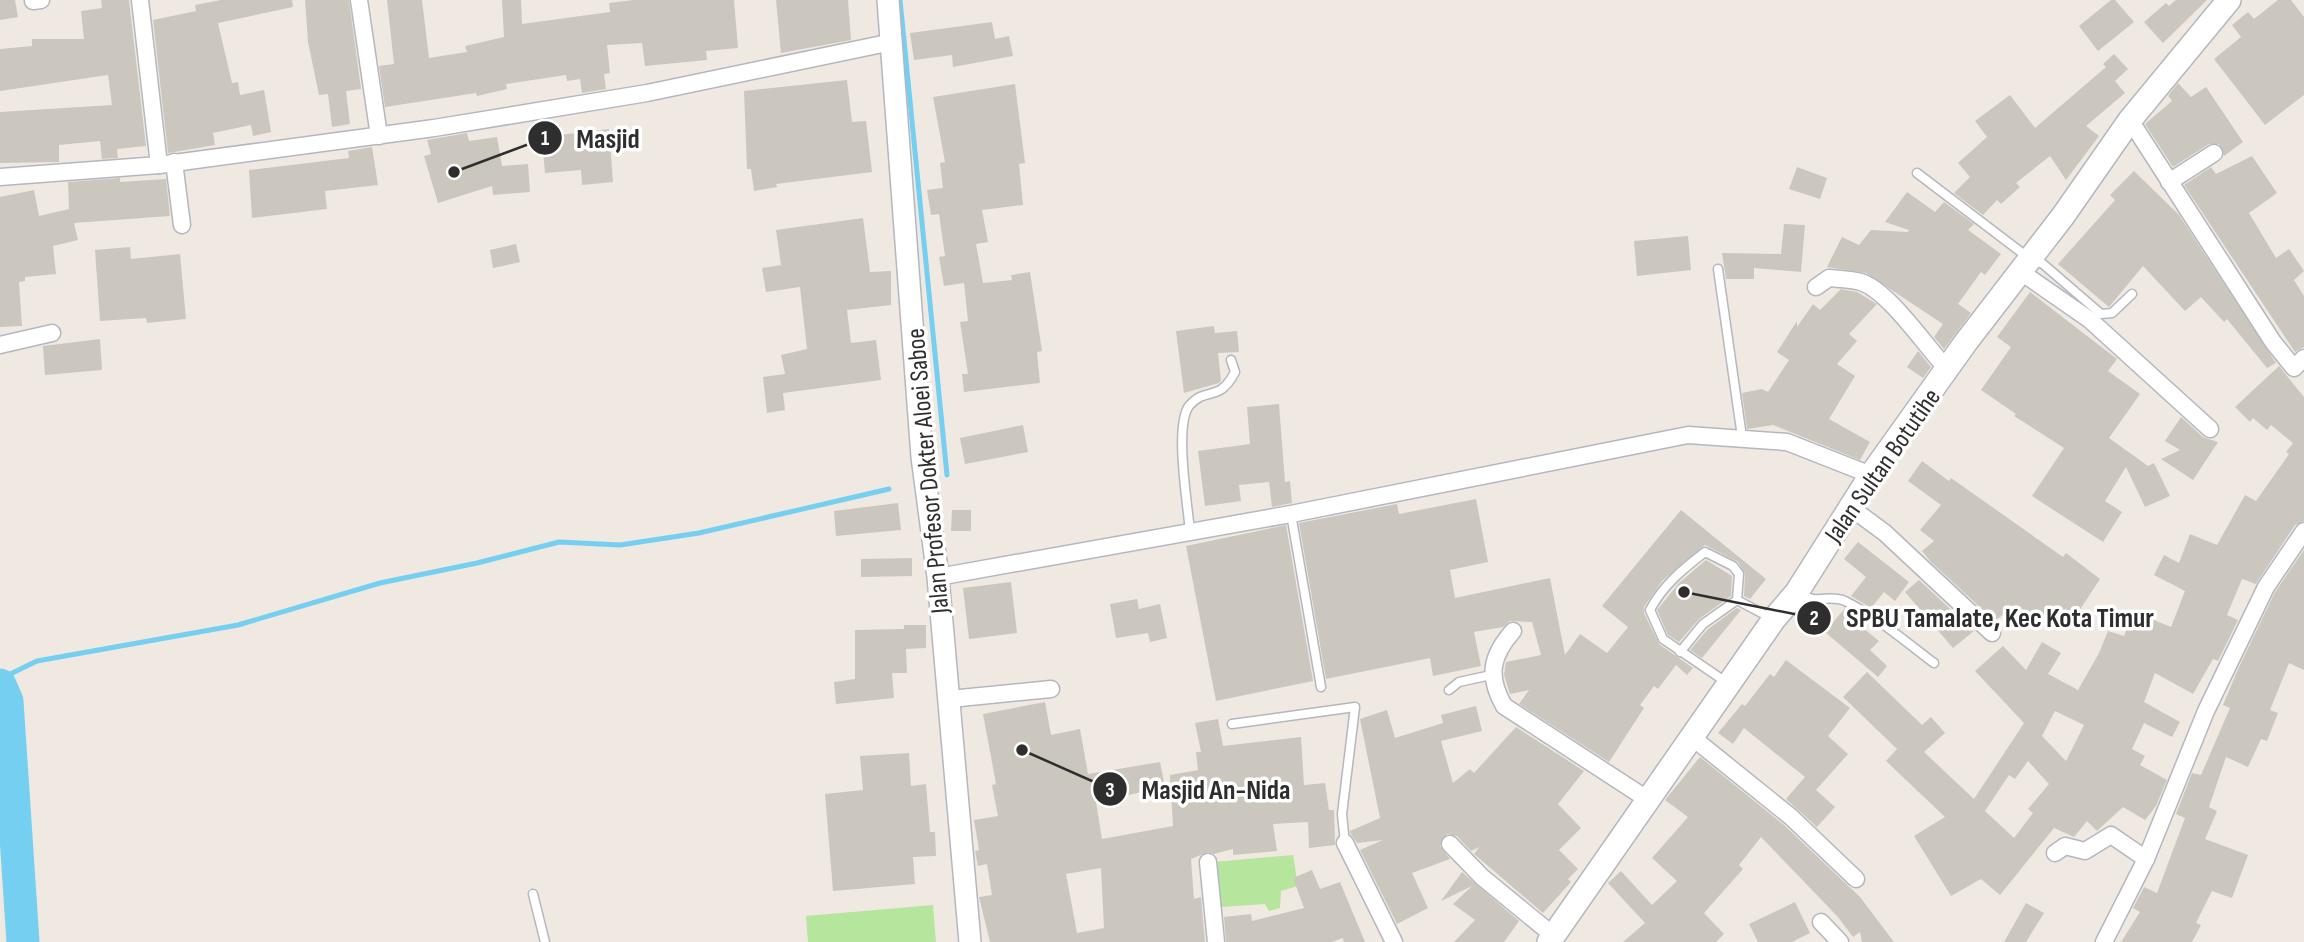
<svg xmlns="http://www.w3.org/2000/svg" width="2304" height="942" viewBox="0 0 2304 942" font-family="'Sofia Sans Condensed',sans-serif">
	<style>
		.green { fill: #b6e59e }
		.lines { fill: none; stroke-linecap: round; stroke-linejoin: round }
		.stream { stroke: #75cff0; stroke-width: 5 }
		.river { stroke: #75cff0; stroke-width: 33 }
		.building { fill: #cbc7bf; fill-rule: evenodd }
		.service-casing { stroke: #b4b7c1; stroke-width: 11 }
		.minor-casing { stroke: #b4b7c1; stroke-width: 19 }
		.tertiary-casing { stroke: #b4b7c1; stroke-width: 24 }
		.secondary-casing { stroke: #b4b7c1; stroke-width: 26 }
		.service { stroke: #fff; stroke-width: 8 }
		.minor { stroke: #fff; stroke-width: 16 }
		.tertiary { stroke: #fff; stroke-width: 21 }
		.secondary { stroke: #fff; stroke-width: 23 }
		.labels { text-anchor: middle; stroke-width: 7; stroke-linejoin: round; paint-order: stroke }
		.street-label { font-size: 26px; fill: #2e2e2e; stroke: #fff }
		.leader { fill: none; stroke: #2e2e2e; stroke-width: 2.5 }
		.callout-dot { fill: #2e2e2e; stroke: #fff; stroke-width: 2.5 }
		.mark-label { font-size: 21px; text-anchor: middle; font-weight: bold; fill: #fff }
		.callout-label { font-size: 28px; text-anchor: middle; font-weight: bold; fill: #2e2e2e; stroke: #fff; stroke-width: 7; stroke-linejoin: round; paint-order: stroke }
	</style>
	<rect width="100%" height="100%" fill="#efe9e1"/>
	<g class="green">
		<path d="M1293 855 1298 886 1281 891 1280 908 1269 911 1265 904 1221 907 1214 862Z"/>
		<path d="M933 905 936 942H808L806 916Z"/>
	</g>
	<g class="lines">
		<g class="stream">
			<path d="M900 0 947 475"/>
			<path d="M0 679 37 661 238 625 380 583 477 563 559 542 620 545 699 533 889 489"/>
		</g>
		<path class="river" d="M0 685 7 701 23 942"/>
	</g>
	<g class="building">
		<path d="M0 0H15L18 17 0 20Z"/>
		<path d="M101 0H129L146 146 117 149 118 158 102 159 100 141 59 145V162L0 163V112L112 105 108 75 0 91V49L32 46V39H84L81 11 102 8Z"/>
		<path d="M221 0H292L293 7 218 23 232 83 238 82 240 95 264 90 271 132 253 136 251 125 213 133 215 145 168 153 153 20 196 11 195 5Z"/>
		<path d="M305 0H349L361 89 346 91 350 124 332 127 328 94 319 95 308 42Z"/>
		<path d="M387 0H422L429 58 467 52 465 46 504 37 502 0H521L522 24 610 12 609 3 633 0H734L738 48 706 51 707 60 645 66 642 43 607 45 610 73 604 74 606 89 582 93 580 79 567 81 566 75 506 84 507 89 477 96 476 93 385 107 379 66 394 64Z"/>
		<path d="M776 0H848L851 40 781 53Z"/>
		<path d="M2111 0H2115L2134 22 2098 51 2079 26Z"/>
		<path d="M2176 0H2207L2163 43 2144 22 2166 3 2169 6Z"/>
		<path d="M2278 0H2291L2304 17V95L2265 125 2214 59 2241 37 2232 25 2248 12 2254 19Z"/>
		<path d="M992 22 995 39 1009 36 1013 56 953 67 952 55 914 60 910 33Z"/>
		<path d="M2114 54 2128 69 2115 81 2125 93 2086 126 2099 136 2066 180 2050 156 2016 183 2020 187 2001 204 1997 200 1983 215 1954 193 1970 177 1958 163 1987 137 1975 121 2010 95 2035 128 2106 67 2103 64Z"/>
		<path d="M847 80 852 122 866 121 872 172 776 184 777 187 754 191 751 169H747L744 91Z"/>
		<path d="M2178 83 2191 97 2206 87 2243 142 2224 156 2219 144H2209L2173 167 2145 124 2172 101 2168 96Z"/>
		<path d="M1015 84 1025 163 1019 164 1023 205 982 210 988 242 976 244 983 283 1012 280 1011 275 1030 272 1042 351 1037 352 1040 383 964 392 962 374H968L960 322 968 321 964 283 944 286 939 257 945 256 939 214 931 215 927 190 943 188 940 163 945 162 933 97Z"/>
		<path d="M609 129 613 182 582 185 581 170 545 173 542 137Z"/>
		<path d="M467 133 469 141 497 137 502 166 528 164 530 192 493 195 492 186 438 203 424 156 431 154 427 140Z"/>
		<path d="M372 147 378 185 325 191 327 209 252 218 249 170 349 158 348 151Z"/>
		<path d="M2252 156 2277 193 2249 213 2276 258 2289 249 2304 271 2294 280 2304 296V347L2295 352 2184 185 2211 167 2216 174Z"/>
		<path d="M1797 167 1827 178 1820 199 1789 189Z"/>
		<path d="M2134 171 2179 215 2276 363 2267 368 2227 319 2224 322 2201 297 2185 311 2143 266 2109 307 2058 264 2115 200 2110 195Z"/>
		<path d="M120 178V182L166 179 170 216 74 223 78 240 53 246 56 274 25 277V281L19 282 22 326 0 327V197L34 190 39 216 69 209 68 182Z"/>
		<path d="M1907 192 1935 212 1944 202 1974 224 1968 230 2001 254 1985 275 1981 272 1958 304 1971 313 1944 349 1934 337 1943 324 1866 273 1827 267 1842 237 1859 245 1871 230 1908 232 1909 230 1885 222Z"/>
		<path d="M863 218 870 272 891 271V305L847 310 851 343 876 340 881 380 783 393 785 410 767 413 763 377 785 374 781 355 807 349 800 287 766 292 762 268 781 265 776 230Z"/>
		<path d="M1784 224 1805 225 1801 272 1754 268V279H1726L1722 253 1781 254Z"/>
		<path d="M1688 236 1691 270 1637 276 1634 241Z"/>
		<path d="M516 244 520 262 493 268 490 250Z"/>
		<path d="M130 247 131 259 180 254 186 319 147 323 146 318 100 321 95 250Z"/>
		<path d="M1841 289 1857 292 1877 304 1849 334 1857 341 1837 364 1855 376 1829 419 1870 442 1860 460 1773 425 1747 429 1742 393 1762 389 1768 392 1789 360 1777 352 1797 321V327L1813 304 1820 310Z"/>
		<path d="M2030 292 2117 359 2108 371 2140 394 2109 438 2148 466 2154 463 2170 496 2145 507 2126 467 2105 501 2122 512 2103 542 2032 496 2064 448 2014 416 2016 414 1981 390 2011 347 1997 337Z"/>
		<path d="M1214 326 1215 333 1237 331 1239 352 1218 353 1221 380 1219 383 1184 393 1176 331Z"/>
		<path d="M100 339 102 370 45 375 43 346Z"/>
		<path d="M1918 351 1931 367 1923 378 1907 367Z"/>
		<path d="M2279 366 2304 397V521L2295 525 2256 584 2242 579 2227 615 2238 620 2218 661 2213 659 2193 694 2155 673 2144 702 2180 722 2172 737 2144 723 2132 749 2145 756 2140 765 2167 780 2156 806 2145 820 2123 807 2097 831 2087 821 2074 837 2054 828 2000 895 1981 879 1951 896 1914 836 1945 817 1886 761 1897 749 1843 697 1867 672 1922 725 1931 717 1945 733 1924 752 1974 799 2024 723 1975 671 2003 646 2026 670 2042 642 2061 653 2048 674 2078 690 2099 653 2108 631 2124 636 2134 612 2171 627 2185 591 2154 575 2164 555 2179 563 2190 534 2217 545 2245 495 2256 501 2289 454 2286 452 2293 443 2271 425 2267 430 2253 418 2250 422 2235 407ZM2055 711 2084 725 2066 761 2042 736ZM2028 761 2049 784 2028 809 2033 813 2014 838 1985 811 2009 775 2015 779Z"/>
		<path d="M1279 404 1285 482 1290 481 1292 503 1272 507 1269 482 1239 485 1241 501 1205 506 1198 451 1250 444 1247 407Z"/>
		<path d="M2181 417 2203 437 2218 442 2193 480 2161 459 2180 450 2165 441Z"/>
		<path d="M1023 425 1028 452 965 464 960 438Z"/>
		<path d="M1922 461 1949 481 1951 478 2063 557 2066 553 2100 579 2075 617 2029 619 2013 606 1995 621 1931 562 1922 551 1934 541 1920 530 1941 505 1908 481Z"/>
		<path d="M1476 499 1488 562 1450 570 1455 598 1550 578 1565 655 1580 634 1607 653 1628 627 1602 606 1681 510 1766 579 1750 599 1744 596 1745 574 1738 562 1705 545 1662 581 1644 607V613L1659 644 1693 668 1687 675 1676 665 1658 689 1654 686 1640 705 1644 708 1609 762 1519 704 1529 690 1510 694 1504 675 1506 662 1541 655 1532 622 1510 621 1503 627 1474 632 1481 666 1433 676 1430 658 1326 679 1299 523 1397 504 1399 514Z"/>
		<path d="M898 503 901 530 836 536 834 511Z"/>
		<path d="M952 510H971V531H951Z"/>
		<path d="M1286 525 1313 681 1216 701 1186 546Z"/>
		<path d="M1858 542 1909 582 1895 601 1884 592 1871 608 1851 596 1866 577 1844 559Z"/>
		<path d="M2304 550V670L2289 663 2270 710 2278 713 2267 741 2261 739 2248 767 2226 757 2209 807 2217 811 2205 839 2248 855 2232 898 2212 891 2196 923 2201 925 2192 942H2121L2140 912 2133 908 2144 887 2157 893 2185 818 2176 814 2192 773 2201 775 2230 708 2223 705 2238 669 2275 592Z"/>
		<path d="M912 558V576L861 577V559Z"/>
		<path d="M1706 560 1732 576 1731 596 1699 619 1679 642 1668 635 1657 610 1679 583Z"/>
		<path d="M1919 580 1974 631 1953 648 1905 592Z"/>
		<path d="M1011 582 1017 633 969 639 963 588Z"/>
		<path d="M1137 599 1139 609 1160 604 1167 638 1150 642 1148 633 1116 638 1110 604Z"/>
		<path d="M1737 608 1741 610 1702 658 1690 650 1708 629Z"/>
		<path d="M1845 608 1862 618 1858 624 1879 641 1870 650 1887 666 1878 677 1825 632Z"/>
		<path d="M904 625H926V648L906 649 907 673H892L894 698 836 704 834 682 855 679V630L904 629Z"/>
		<path d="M1786 660 1850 708 1828 736 1848 754 1816 790 1835 807 1817 827 1786 799 1805 777 1744 728 1733 744 1718 733 1742 704 1745 706 1770 674 1774 677Z"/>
		<path d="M1045 702 1051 735 1080 729 1088 774 1160 762 1165 787 1096 802 1102 839 1173 826 1170 775 1198 770 1196 752H1201L1195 723 1218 719 1223 746 1301 737 1304 785 1325 783 1329 810H1334L1335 845 1309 848 1308 822 1273 824 1277 851 1233 855V849L1214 854 1208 852 1191 859 1194 899 1201 897 1205 942H990L979 897 992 895 987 864 978 866 975 851 979 850 974 820 998 816 992 785 996 784 983 714ZM1101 868 1104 928 1077 933 1066 874Z"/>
		<path d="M1476 706 1482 731 1441 741 1453 783 1470 769 1474 773 1516 727 1584 771 1558 804 1581 828 1559 850 1578 869 1568 879 1571 882 1543 913 1474 854 1479 847 1471 851 1457 836 1447 834 1440 846 1450 859 1412 873 1428 908 1397 924 1360 850 1383 840 1357 843 1351 834 1350 831 1380 818 1360 719 1387 710 1395 738 1443 723 1441 715Z"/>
		<path d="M909 753 911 786 926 784 930 832H935L936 856 913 857 915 884 833 891 825 794 863 790 860 756Z"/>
		<path d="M1700 757 1784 825 1860 897 1894 942H1862L1860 932 1853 937 1838 917 1761 837 1739 865 1743 869 1704 913 1724 934 1716 942H1623L1645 923 1608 883 1621 871 1652 905 1677 881 1652 858 1688 817 1665 800Z"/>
		<path d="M1312 870 1320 889 1340 882 1365 942H1344L1343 938 1332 942H1226L1224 917 1251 914 1252 921 1304 908 1293 878Z"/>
		<path d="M1462 872 1519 921 1504 942H1454L1475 920 1453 904 1472 886 1441 901Z"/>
		<path d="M1795 902 1810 933 1792 942H1758L1749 924Z"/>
		<path d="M2026 903 2044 913 2026 942H2004Z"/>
	</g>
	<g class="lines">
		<g class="service-casing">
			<g id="service">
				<path d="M1917 173 2030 259 2043 264 2101 314 2112 313 2132 294"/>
				<path d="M1718 269 1742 437"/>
				<path d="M1291 514 1321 687"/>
				<path d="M1190 532C1188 506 1174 426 1189 406 1207 385 1218 404 1235 372L1231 360"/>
				<path d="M1799 594C1817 605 1829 594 1845 601 1877 617 1906 642 1934 663"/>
				<path d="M1680 652 1703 624 1737 600"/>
				<path d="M1726 682 1663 639 1650 610C1663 585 1683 569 1705 552L1733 566 1739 574 1737 600 1771 618"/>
				<path d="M1449 690 1459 682 1491 675"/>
				<path d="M1232 724 1355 707 1342 814 1345 843"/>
				<path d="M533 894 545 942"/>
			</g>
		</g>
		<g class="minor-casing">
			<g id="minor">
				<path d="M140 0 159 165"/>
				<path d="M359 0 379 136"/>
				<path d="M33 1 41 0"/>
				<path d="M2130 120 2273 342 2294 368 2304 358"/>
				<path d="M174 162 182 225"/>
				<path d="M0 177 159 165 434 128 647 93 892 42"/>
				<path d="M2169 182 2214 153"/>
				<path d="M2021 272 2090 320 2210 429"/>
				<path d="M1816 287 1829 278C1839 279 1851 279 1861 282 1889 291 1926 347 1948 370"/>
				<path d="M0 345 52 333"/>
				<path d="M1850 507 1885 533 1992 633"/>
				<path d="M938 577 1291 514 1688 435 1787 442 1871 475"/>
				<path d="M1513 631C1491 656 1487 676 1504 706L1650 801"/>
				<path d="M950 699 1051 689"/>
				<path d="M1693 738 1791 817 1856 879"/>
				<path d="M1345 843 1394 942"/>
				<path d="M1450 844 1482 877 1554 936"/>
				<path d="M2055 853 2065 846 2085 851 2111 835 2146 859"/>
				<path d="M1208 862 1216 942"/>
				<path d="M1821 922 1840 942"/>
				<path d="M2104 942 2146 859 2206 711 2266 587 2304 531"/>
			</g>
		</g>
		<g class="tertiary-casing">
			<path id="tertiary" d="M888 0 922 457 938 577 970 942"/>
		</g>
		<g class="secondary-casing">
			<path id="secondary" d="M1549 942 1774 619 1797 592 1871 475 1966 342 2063 216 2130 120 2229 0"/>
		</g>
		<use href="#service" class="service"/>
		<use href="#minor" class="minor"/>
		<use href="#tertiary" class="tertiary"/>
		<use href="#secondary" class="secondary"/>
	</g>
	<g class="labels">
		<g class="street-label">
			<text transform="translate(1882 465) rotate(-55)" y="9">Jalan Sultan Botutihe</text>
			<text transform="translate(927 471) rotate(-95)" y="9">Jalan Profesor Dokter Aloei Saboe</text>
		</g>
	</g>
	<path class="leader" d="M454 172L545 138M1684 592L1814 618M1022 750L1110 789"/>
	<g class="callout-dot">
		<circle cx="454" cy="172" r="7"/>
		<circle cx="1684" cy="592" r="7"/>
		<circle cx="1022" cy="750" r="7"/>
		<circle cx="545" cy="138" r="18"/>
		<circle cx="1814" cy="618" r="18"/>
		<circle cx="1110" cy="789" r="18"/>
	</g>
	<g class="mark-label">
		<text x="545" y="145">1</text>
		<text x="1814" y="625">2</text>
		<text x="1110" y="797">3</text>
	</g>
	<g class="callout-label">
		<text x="608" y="148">Masjid</text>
		<text x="2000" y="627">SPBU Tamalate, Kec Kota Timur</text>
		<text x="1216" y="799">Masjid An-Nida</text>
	</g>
</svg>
